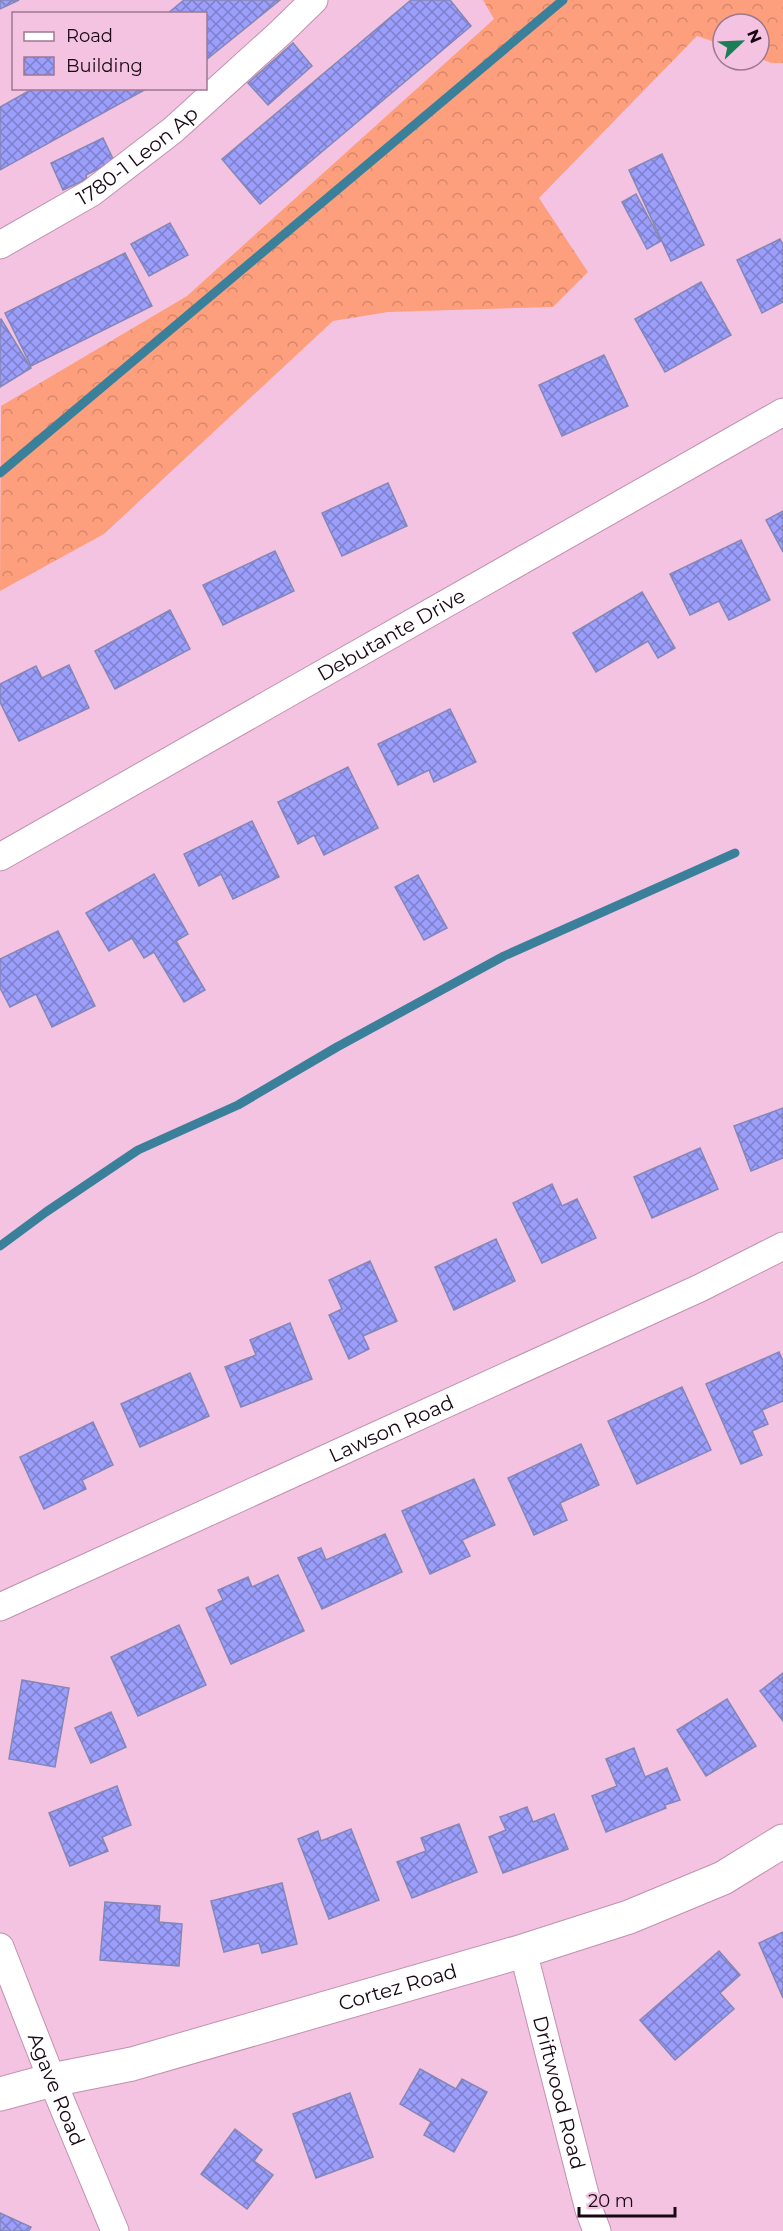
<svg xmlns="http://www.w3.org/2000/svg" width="783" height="2231" viewBox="0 0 783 2231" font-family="Montserrat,sans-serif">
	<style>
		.forest { fill: url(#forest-crowns) }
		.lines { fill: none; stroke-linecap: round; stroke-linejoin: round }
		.stream { stroke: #3a809b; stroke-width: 9 }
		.building { fill: url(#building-cross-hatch); stroke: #8487b6; stroke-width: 1.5 }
		.minor-casing { stroke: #c091ae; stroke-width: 29 }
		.tertiary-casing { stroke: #c091ae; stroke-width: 35 }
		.minor { stroke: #fff; stroke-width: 27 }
		.tertiary { stroke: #fff; stroke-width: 33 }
		.labels { text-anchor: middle; stroke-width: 6; stroke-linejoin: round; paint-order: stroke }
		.street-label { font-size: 20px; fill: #180813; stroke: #f5c3e2 }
	</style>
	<defs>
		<pattern id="forest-crowns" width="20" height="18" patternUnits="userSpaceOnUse" patternTransform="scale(1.5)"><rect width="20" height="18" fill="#fd9f7d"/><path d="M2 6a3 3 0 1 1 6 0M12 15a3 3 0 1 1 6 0" fill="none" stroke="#d8876b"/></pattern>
		<pattern id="building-cross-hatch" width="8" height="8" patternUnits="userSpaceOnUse" patternTransform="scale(1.5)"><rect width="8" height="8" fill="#9b9efb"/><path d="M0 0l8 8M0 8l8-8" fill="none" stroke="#7d7fca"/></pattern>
	</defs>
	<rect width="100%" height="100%" fill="#f5c3e2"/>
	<path class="forest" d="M483 0H783V63H771L759 58V24H723V45L697 36 539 198 588 272 553 307 388 312 333 321 104 534 0 591 1 406 187 296 494 19Z"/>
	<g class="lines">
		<g class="stream">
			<path d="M0 473 563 0"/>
			<path d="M0 1246 46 1212 138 1150 238 1105 337 1047 504 956 735 853"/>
		</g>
	</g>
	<g class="building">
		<path d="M0 0H19L0 9Z"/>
		<path d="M184 0H280L206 60V14H167Z"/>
		<path d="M411 0H450L471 26 260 204 222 159Z"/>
		<path d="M293 43 312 66 268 105 248 83Z"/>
		<path d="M34 88H148L0 170V107Z"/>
		<path d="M103 138 114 161 86 175 87 179 63 190 51 163Z"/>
		<path d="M662 154 704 245 671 261 629 170Z"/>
		<path d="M636 194 661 241 647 249 622 202Z"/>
		<path d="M170 223 188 255 149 276 131 244Z"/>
		<path d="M780 239 783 245V302L762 313 737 260Z"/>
		<path d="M125 253 152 306 31 366 5 313Z"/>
		<path d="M701 282 731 335 665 372 635 319Z"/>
		<path d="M1 319 31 368 0 387V320Z"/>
		<path d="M604 355 628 406 562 436 539 385Z"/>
		<path d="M388 483 407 526 342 556 322 513Z"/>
		<path d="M783 511V552L766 520Z"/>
		<path d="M741 540 770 600 729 620 719 601 690 615 670 574Z"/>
		<path d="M275 551 294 591 223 625 203 585Z"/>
		<path d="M642 592 675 648 658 658 648 641 596 672 573 633Z"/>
		<path d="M170 610 190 649 115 689 95 651Z"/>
		<path d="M69 665 89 708 19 741 0 702V684L36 666 42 678Z"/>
		<path d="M450 709 476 762 434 782 429 770 398 785 378 744Z"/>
		<path d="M348 767 378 828 324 855 314 835 298 844 278 802Z"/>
		<path d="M252 821 279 877 233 899 221 874 199 886 184 854Z"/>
		<path d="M154 874 188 934 176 941 205 990 184 1002 154 952 144 958 132 938 109 951 86 913Z"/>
		<path d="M418 875 447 928 424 940 395 887Z"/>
		<path d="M58 931 95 1006 52 1027 36 994 10 1007 0 988V959Z"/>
		<path d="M783 1108V1158L751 1171 734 1126Z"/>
		<path d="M700 1148 718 1189 652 1218 634 1177Z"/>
		<path d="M552 1184 562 1206 577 1199 596 1238 542 1263 513 1203Z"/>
		<path d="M496 1239 515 1281 454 1310 435 1267Z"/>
		<path d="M370 1261 397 1321 363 1336 369 1349 349 1359 329 1315 342 1309 329 1280Z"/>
		<path d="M290 1323 312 1379 241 1407 225 1367 256 1355 250 1340Z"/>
		<path d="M779 1352 783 1361V1401L762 1410 768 1424 752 1431 762 1455 741 1464 706 1384Z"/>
		<path d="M190 1373 209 1416 140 1447 121 1404Z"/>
		<path d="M682 1387 711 1450 637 1484 608 1421Z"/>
		<path d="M93 1422 113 1465 82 1480 86 1489 44 1509 20 1457Z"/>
		<path d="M581 1444 599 1485 560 1503 567 1520 534 1535 508 1478Z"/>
		<path d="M474 1479 495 1525 462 1540 470 1556 430 1574 402 1511Z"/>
		<path d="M385 1534 402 1572 322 1609 298 1558 321 1548 326 1560Z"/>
		<path d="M278 1575 304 1631 231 1664 206 1608 223 1600 218 1590 248 1577 252 1587Z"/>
		<path d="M179 1625 206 1685 138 1716 111 1657Z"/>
		<path d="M783 1673V1721L760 1691Z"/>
		<path d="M22 1680 69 1688 55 1767 9 1759Z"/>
		<path d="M727 1699 756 1746 706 1776 677 1730Z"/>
		<path d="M111 1712 126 1747 91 1763 75 1728Z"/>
		<path d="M634 1748 645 1777 667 1768 680 1800 665 1805 666 1808 606 1832 592 1796 617 1786 606 1759Z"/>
		<path d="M117 1786 131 1825 102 1837 108 1851 70 1866 49 1813Z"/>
		<path d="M527 1807 533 1822 554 1814 568 1849 503 1873 489 1837 506 1830 500 1817Z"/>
		<path d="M459 1824 477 1872 412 1898 397 1862 426 1851 421 1838Z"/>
		<path d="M351 1829 379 1900 329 1919 298 1839 318 1831 321 1841Z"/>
		<path d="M282 1883 297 1944 262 1953 259 1943 224 1952 211 1901Z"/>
		<path d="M105 1902 160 1906 159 1922 182 1924 179 1966 100 1960Z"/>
		<path d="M783 1932V1998L759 1943Z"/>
		<path d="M719 1951 740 1975 720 1993 734 2009 675 2060 640 2020Z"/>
		<path d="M420 2069 456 2089 462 2079 487 2092 454 2152 424 2135 431 2122 400 2104Z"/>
		<path d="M350 2093 373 2157 316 2178 293 2114Z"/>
		<path d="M235 2129 262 2150 254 2161 273 2175 247 2209 201 2174Z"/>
		<path d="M0 2213 31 2227 29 2231H0Z"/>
	</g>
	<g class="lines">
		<g class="minor-casing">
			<g id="minor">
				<path id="s1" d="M0 245 91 193 173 130 279 34 314 0"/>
				<path id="s2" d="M0 857 783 412"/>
				<path id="s3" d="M0 1607 700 1288 783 1246"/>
				<path id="s4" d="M0 1947 52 2080 115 2231"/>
				<path id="s5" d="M523 1951 589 2210 597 2231"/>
			</g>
		</g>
		<g class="tertiary-casing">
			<g id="tertiary">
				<path id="s6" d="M0 2094 52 2080 132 2064 523 1951 629 1917 723 1878 783 1841"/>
			</g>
		</g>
		<use href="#minor" class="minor"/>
		<use href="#tertiary" class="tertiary"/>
	</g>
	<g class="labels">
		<g class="street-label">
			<text dy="7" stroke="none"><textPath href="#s1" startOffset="164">1780-1 Leon Ap</textPath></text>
			<text dy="7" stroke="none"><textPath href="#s2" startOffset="450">Debutante Drive</textPath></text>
			<text dy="7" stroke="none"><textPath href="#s3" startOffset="430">Lawson Road</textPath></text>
			<text dy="7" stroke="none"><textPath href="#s6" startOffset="412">Cortez Road</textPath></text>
			<text dy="7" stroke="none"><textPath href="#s4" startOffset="153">Agave Road</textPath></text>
			<text dy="7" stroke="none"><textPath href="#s5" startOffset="146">Driftwood Road</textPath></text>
		</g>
	</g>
	<rect x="12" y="12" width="195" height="78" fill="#f5c3e2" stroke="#9d788f" stroke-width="1.5"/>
	<rect x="24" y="32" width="30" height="9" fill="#ffffff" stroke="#9d788f" stroke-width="1.5"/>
	<text x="66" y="42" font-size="18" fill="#180813">Road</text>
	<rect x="24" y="57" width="30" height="18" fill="url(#building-cross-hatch)" stroke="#9d788f" stroke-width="1.5"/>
	<text x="66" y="72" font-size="18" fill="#180813">Building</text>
	<g transform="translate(741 42) rotate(67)"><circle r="28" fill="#f5c3e2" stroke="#9d788f" stroke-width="1.5"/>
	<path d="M0-4.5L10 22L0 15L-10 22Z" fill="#1c7e57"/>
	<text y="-9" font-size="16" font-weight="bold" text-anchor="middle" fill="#180813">N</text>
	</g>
	<path d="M579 2207v9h96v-9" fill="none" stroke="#180813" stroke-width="3"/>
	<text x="588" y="2207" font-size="18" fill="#180813" stroke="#f5c3e2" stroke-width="4.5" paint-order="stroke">20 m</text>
</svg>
